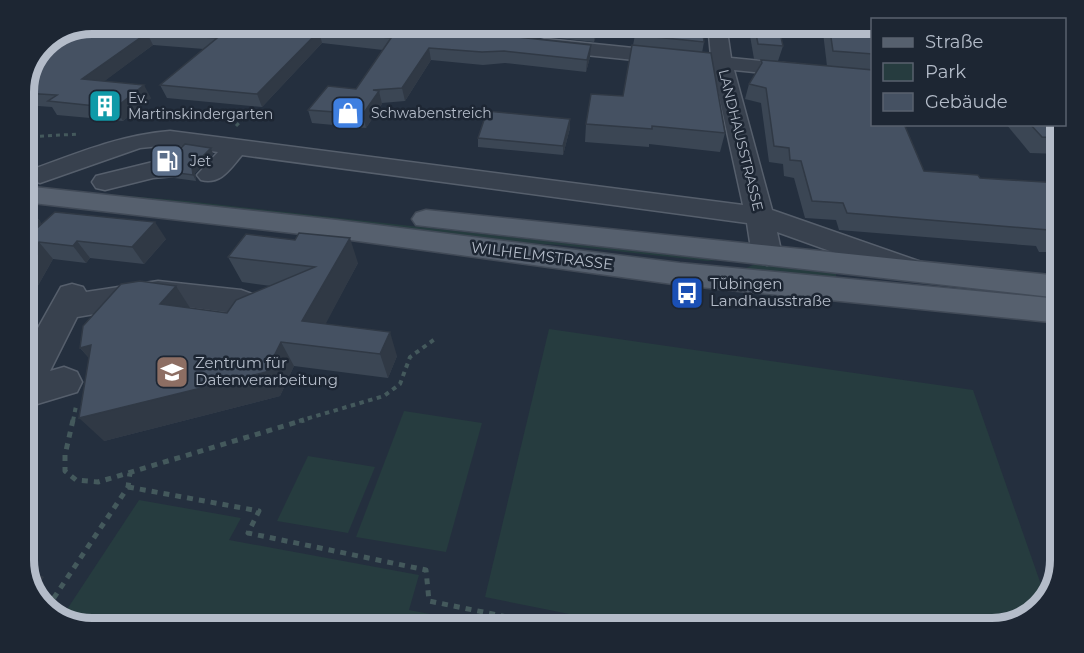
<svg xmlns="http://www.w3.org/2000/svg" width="1084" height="653" viewBox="0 0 1084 653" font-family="Montserrat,sans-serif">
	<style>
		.green { fill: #263c3f }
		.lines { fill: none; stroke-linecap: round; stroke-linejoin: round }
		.minor-casing { stroke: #565f6c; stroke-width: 3 }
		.major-casing { stroke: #414a57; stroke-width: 3 }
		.path-far3 { stroke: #44595c; stroke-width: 2; stroke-dasharray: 3 3; stroke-linecap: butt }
		.path-far2 { stroke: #44595c; stroke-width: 3; stroke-dasharray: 4 4; stroke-linecap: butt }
		.path-far1 { stroke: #44595c; stroke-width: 4; stroke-dasharray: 4.5 4.5; stroke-linecap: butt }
		.path { stroke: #44595c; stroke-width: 5; stroke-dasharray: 6 6; stroke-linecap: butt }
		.minor { fill: #38414e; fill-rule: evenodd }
		.major { fill: #56606e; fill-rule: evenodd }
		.wall { fill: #3b4654 }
		.shaded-wall { fill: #303945 }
		.building { fill: #455162; stroke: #303945; stroke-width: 1.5 }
		.labels { text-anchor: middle; stroke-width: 5; stroke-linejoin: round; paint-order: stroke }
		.far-poi-label { font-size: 14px; fill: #b4bcc9; stroke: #1d2633; text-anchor: start }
		.far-street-label { font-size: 14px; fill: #b4bcc9; stroke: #1d2633 }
		.street-label { font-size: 15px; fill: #b4bcc9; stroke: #1d2633 }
		.poi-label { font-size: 15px; fill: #b4bcc9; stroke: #1d2633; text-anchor: start }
		.rim { fill: none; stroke: #b4bcc9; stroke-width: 8 }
	</style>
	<rect width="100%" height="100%" fill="#242f3e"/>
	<g class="green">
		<path d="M24 187 187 201 718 260 707 261 561 245 475 240 289 215Z"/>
		<path d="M761 262 836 270V282L738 271Z"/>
		<path d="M549 329 973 390 1046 599 1026 620 991 629H644L485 597Z"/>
		<path d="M404 411 482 423 446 552 356 537Z"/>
		<path d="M308 456 375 467 348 533 277 521Z"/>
		<path d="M139 500 241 518 229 540 419 575 409 610 508 629H93L60 620Z"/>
	</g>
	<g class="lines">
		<g class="minor-casing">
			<g id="minor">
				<path d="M708 24H726L731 58 872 72V84L734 70 772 210 927 264 931 271 927 278 916 281 905 278 777 232 782 255 777 262 767 265 757 262 752 255 747 223 242 155C230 169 221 185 201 180L197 175 218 152 170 145 140 148 40 183 31 180 27 175 31 170C78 153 120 135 170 131L743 205 713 68 546 51 539 49 536 45 539 41 546 39 711 56Z"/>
				<path d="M153 162 174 166 178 171 174 176 153 178 105 190 96 188 92 182 96 176Z"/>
				<path d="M158 281 241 290 252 294 257 302 252 310 241 314 158 303 77 317 50 371 64 367 77 372 82 382 77 392 24 408V353L61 287 72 284 83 287 86 292Z"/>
			</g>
		</g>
		<g class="major-casing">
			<g id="major">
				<path d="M24 186 336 220 680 263 1060 299V323L680 285 336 238 24 202Z"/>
				<path d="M426 210 1060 276V298L416 225 412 219 416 213Z"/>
			</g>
		</g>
		<g class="path-far3">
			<path d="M492 38 501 24"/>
			<path d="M41 50 51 51"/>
			<path d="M48 53 78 30"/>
		</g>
		<g class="path-far2">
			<path d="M236 126 250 112"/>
			<path d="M24 137 80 134"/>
		</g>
		<g class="path-far1">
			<path d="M73 421 76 406"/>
			<path d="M299 421 384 396 400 384 410 357 435 339"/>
		</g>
		<g class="path">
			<path d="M73 420 65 455V471L76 480 98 482 304 420"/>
			<path d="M128 487 259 511 248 533 426 570 429 601 566 629"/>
			<path d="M47 608 128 487 130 473"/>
		</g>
		<use href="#minor" class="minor"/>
		<use href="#major" class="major"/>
	</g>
	<g class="wall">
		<path d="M97 24H399L590 57 586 72 505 63 483 65 431 60 405 101 382 103V104L366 128 312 123 308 110 356 89 383 50 322 43 262 107 167 98 160 85 204 49 153 45 104 81 151 98 123 121 57 115 52 107 24 105V89Z"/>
		<path d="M429 24H600L594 42Z"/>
		<path d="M748 24H778L783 46 778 61 754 59Z"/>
		<path d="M822 24H873V70L827 66Z"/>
		<path d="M635 35 704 42 702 53 725 133 720 152 649 144V147L585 142 586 124 623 96Z"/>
		<path d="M761 60 924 171 980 178 1060 183V252H1039L1036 246 839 230 836 220 805 218 794 178 784 176 783 164 769 162 761 103 745 99 749 84 759 68Z"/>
		<path d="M570 119V128L563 155 478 147V138Z"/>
		<path d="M1006 124H1060V154L1030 153Z"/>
		<path d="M211 148 213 154 195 173 196 181 174 178 170 172 176 166 171 158Z"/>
		<path d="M1060 157V170L1055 164Z"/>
		<path d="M26 204 40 221 41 225 166 239 144 264 90 258 86 263 53 259 27 305H24V205Z"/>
		<path d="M228 257 358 263 325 324 397 356 388 378 294 366 280 396 104 441 89 358 80 348 227 313 271 286 242 282Z"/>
	</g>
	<g class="shaded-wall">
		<path d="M597 24H600L594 42 595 30Z"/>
		<path d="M319 31 322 43 262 107 257 94Z"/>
		<path d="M147 33 153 45 90 92 82 79Z"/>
		<path d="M591 45 590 57 586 72 587 60Z"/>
		<path d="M429 48 431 60 405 101 402 88Z"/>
		<path d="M144 85 151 98 123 121 115 108Z"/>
		<path d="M379 91 382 104 366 128 363 114Z"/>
		<path d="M570 119V128L563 155V146Z"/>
		<path d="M211 148 213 154 195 173 196 181 193 175 192 167Z"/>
		<path d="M26 204 40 221 49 243 36 229Z"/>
		<path d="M155 222 166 239 144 264 132 247Z"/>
		<path d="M350 238 358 263 314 346 302 321Z"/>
		<path d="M77 241 90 258 86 263 73 246Z"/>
		<path d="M39 242 53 259 27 305 24 302V266Z"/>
		<path d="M176 286 192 311 160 304Z"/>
		<path d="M390 332 397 356 388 378 380 354Z"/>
		<path d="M281 342 294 366 280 396 104 441 79 418Z"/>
		<path d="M91 345 102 372 80 348Z"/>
		<path d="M24 422 37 433 24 455Z"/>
		<path d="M25 567 44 577 33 593Z"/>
	</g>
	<g class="building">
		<path d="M97 24H399L591 45 587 60 504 51 482 52 429 48 402 88 373 90 379 91 363 114 308 110 328 86 356 89 391 38 319 31 257 94 160 85 217 38 147 33 82 79 144 85 115 108 48 101 57 95 24 93V89L37 60 71 39Z"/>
		<path d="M540 24H597L595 30Z"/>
		<path d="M637 24H702L704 42 635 35Z"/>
		<path d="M754 24H778L783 46 758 44Z"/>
		<path d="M829 24H873V54L833 51Z"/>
		<path d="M632 45 711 53 725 133 652 126V129L586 124 591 94 623 96Z"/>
		<path d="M761 60 873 70V124H904L924 171 978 175 980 178 1060 183V235H1053L1049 230 847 213 843 203 812 201 801 161 790 160 789 148 774 146 766 88 749 84 762 63Z"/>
		<path d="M487 111 570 119 563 146 478 138Z"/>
		<path d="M1030 124H1060V138L1042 137Z"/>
		<path d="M185 144 211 148 192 167 193 175 170 172 177 165 171 158Z"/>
		<path d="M26 204 36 229 55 212 155 222 132 247 77 241 73 246 39 242 24 266V205Z"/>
		<path d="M299 233 350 238 302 321 390 332 380 354 281 342 266 372 79 418 91 345 80 348 83 326 121 284 140 281 176 286 160 304 227 313 236 300 315 267 228 257 246 234 295 240Z"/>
	</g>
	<defs>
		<g id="building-square" transform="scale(1.725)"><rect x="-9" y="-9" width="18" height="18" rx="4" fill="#0f9aa8" stroke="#1d2633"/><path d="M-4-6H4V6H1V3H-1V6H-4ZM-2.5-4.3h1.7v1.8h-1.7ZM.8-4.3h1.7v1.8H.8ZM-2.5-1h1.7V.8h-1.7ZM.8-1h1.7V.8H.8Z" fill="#fff"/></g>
		<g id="shop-square" transform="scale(1.725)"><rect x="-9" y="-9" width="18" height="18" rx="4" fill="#3f7fe0" stroke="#1d2633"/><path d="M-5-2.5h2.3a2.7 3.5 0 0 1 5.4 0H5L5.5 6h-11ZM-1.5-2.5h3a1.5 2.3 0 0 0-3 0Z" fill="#fff"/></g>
		<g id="fuel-square" transform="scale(1.725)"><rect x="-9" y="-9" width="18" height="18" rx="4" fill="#5c6f8a" stroke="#1d2633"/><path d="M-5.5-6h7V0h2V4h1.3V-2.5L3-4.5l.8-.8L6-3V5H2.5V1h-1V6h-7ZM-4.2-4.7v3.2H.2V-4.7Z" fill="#fff"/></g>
		<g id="bus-square" transform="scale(1.725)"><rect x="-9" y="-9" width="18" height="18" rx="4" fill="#1a4fb4" stroke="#1d2633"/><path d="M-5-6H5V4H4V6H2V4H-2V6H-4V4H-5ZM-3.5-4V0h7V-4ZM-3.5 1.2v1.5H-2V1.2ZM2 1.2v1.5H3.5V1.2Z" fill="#fff"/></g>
		<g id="university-square" transform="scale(1.725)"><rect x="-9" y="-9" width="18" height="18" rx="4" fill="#8d6e63" stroke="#1d2633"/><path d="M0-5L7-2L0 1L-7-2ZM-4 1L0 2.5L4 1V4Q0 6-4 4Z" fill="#fff"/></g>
	</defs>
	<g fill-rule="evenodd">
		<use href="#building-square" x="105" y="106"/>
		<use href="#shop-square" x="348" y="113"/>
		<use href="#fuel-square" x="167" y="161"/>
		<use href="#bus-square" x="687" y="293"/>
		<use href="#university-square" x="172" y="372"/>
	</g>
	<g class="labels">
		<g class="far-poi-label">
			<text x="128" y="103">Ev.<tspan x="128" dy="16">Martinskindergarten</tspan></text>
			<text x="371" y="118">Schwabenstreich</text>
			<text x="190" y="166">Jet</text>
		</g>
		<g class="far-street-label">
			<text transform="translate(741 140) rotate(76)" y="5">LANDHAUSSTRASSE</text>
		</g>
		<g class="street-label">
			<text transform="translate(542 256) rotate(7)" y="5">WILHELMSTRASSE</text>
		</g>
		<g class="poi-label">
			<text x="710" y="289">Tübingen<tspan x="710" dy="17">Landhausstraße</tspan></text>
			<text x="195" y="368">Zentrum für<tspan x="195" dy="17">Datenverarbeitung</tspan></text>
		</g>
	</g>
	<path d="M0 0H1084V653H0ZM92 34H992A58 58 0 0 1 1050 92V560A58 58 0 0 1 992 618H92A58 58 0 0 1 34 560V92A58 58 0 0 1 92 34Z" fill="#1d2633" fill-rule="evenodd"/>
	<path class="rim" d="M92 34H992A58 58 0 0 1 1050 92V560A58 58 0 0 1 992 618H92A58 58 0 0 1 34 560V92A58 58 0 0 1 92 34Z"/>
	<rect x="871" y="18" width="195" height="108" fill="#1d2633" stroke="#59626f" stroke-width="1.5"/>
	<rect x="883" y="38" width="30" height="9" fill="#56606e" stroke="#59626f" stroke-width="1.5"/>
	<text x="925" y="48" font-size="18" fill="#b4bcc9">Straße</text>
	<rect x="883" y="63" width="30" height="18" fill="#263c3f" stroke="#59626f" stroke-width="1.5"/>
	<text x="925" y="78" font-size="18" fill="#b4bcc9">Park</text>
	<rect x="883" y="93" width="30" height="18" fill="#455162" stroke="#59626f" stroke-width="1.5"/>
	<text x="925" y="108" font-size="18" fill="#b4bcc9">Gebäude</text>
</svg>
